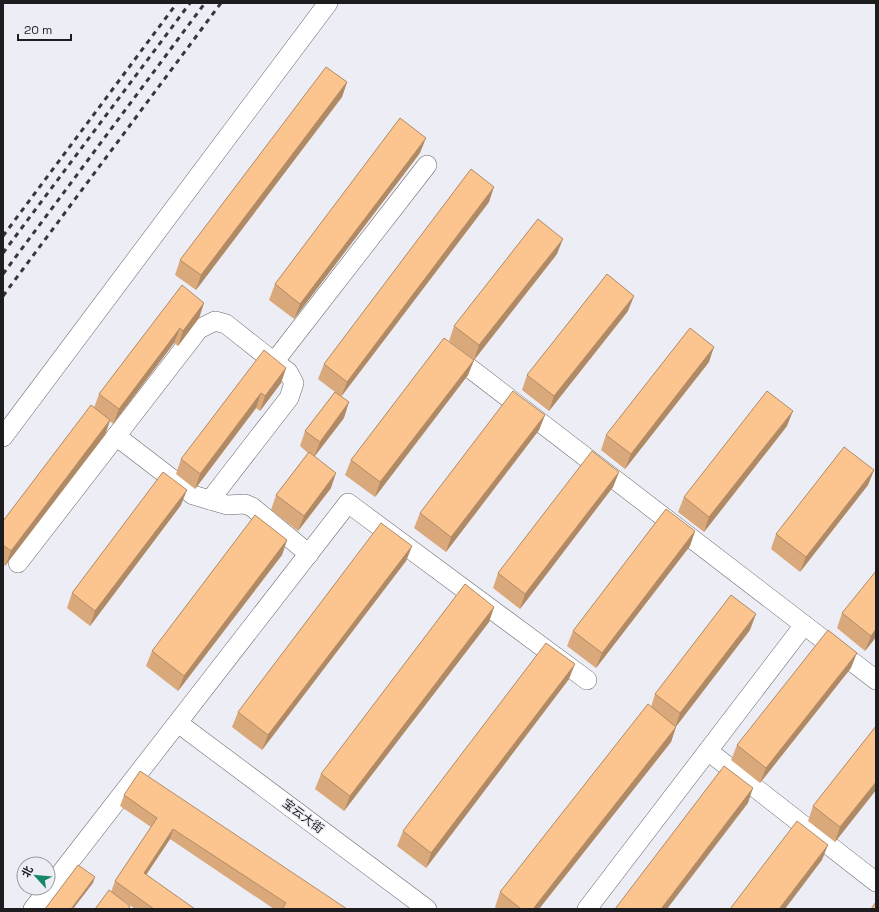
<svg xmlns="http://www.w3.org/2000/svg" width="879" height="912" viewBox="0 0 879 912" font-family="'Space Grotesk','Noto Sans SC',sans-serif">
	<style>
		.lines { fill: none; stroke-linecap: round; stroke-linejoin: round }
		.minor-casing { stroke: #69686f; stroke-width: 20 }
		.minor { stroke: #fff; stroke-width: 19 }
		.rail { stroke: #37373b; stroke-width: 3; stroke-dasharray: 5 5; stroke-linecap: butt }
		.wall { fill: #d9a97c }
		.shaded-wall { fill: #b08a65 }
		.building { fill: #fcc590; stroke: #b08a65 }
		.labels { text-anchor: middle; stroke-width: 3; stroke-linejoin: round; paint-order: stroke }
		.street-label { font-size: 12px; fill: #1d1d20; stroke: #ededf5 }
	</style>
	<rect width="100%" height="100%" fill="#ededf5"/>
	<g class="lines">
		<g class="minor-casing">
			<g id="minor">
				<path d="M450 353 876 680"/>
				<path d="M274 362 427 165"/>
				<path d="M116 436 193 495 227 505 245 504 252 507 309 554"/>
				<path d="M3 437 328 3"/>
				<path d="M18 563 199 329 215 321 226 324 274 362 288 372 294 383 289 398 210 500"/>
				<path d="M178 723 427 909"/>
				<path d="M708 751 876 882"/>
				<path d="M33 909 348 503 587 680"/>
				<path d="M587 909 804 625"/>
			</g>
		</g>
		<use href="#minor" class="minor"/>
		<g class="rail">
			<path d="M3 236 177 3"/>
			<path d="M3 253 190 3"/>
			<path d="M3 274 205 3"/>
			<path d="M3 296 221 3"/>
		</g>
	</g>
	<g class="wall">
		<path d="M347 82 342 97 196 290 175 275 180 260Z"/>
		<path d="M420 153 294 319 269 300 275 284Z"/>
		<path d="M489 202 341 396 344 418 314 457 331 488 298 531 271 510 276 495 308 453 300 446 305 431 335 392 318 379 324 364Z"/>
		<path d="M557 254 474 360 449 341 454 326Z"/>
		<path d="M204 303 199 318 178 346 174 343 113 424 110 421 105 435 5 566 3 564V521L94 408 99 394Z"/>
		<path d="M628 311 549 411 522 390 527 375Z"/>
		<path d="M474 360 468 375 375 497 345 475 351 460Z"/>
		<path d="M709 362 625 469 601 450 606 435Z"/>
		<path d="M286 368 281 383 260 411 256 408 195 489 176 474 181 459Z"/>
		<path d="M545 415 539 430 446 552 414 528 420 513Z"/>
		<path d="M787 426 704 532 678 512 684 497Z"/>
		<path d="M874 470 868 485 800 572 771 549 776 534Z"/>
		<path d="M619 472 613 487 520 609 493 588 498 573Z"/>
		<path d="M181 505 90 626 67 608 72 593Z"/>
		<path d="M695 531 690 546 596 668 567 646 573 631Z"/>
		<path d="M287 540 282 555 178 691 146 666 152 651Z"/>
		<path d="M412 546 406 561 262 750 232 727 238 712Z"/>
		<path d="M494 607 489 622 344 811 315 789 321 774Z"/>
		<path d="M842 613 876 637 865 651 837 628Z"/>
		<path d="M750 630 676 726 671 742 539 909H497L495 907 500 892 651 707 655 694Z"/>
		<path d="M851 668 760 783 731 760 737 745Z"/>
		<path d="M569 679 426 868 397 846 403 831Z"/>
		<path d="M876 790 835 842 808 821 813 806Z"/>
		<path d="M124 795 347 909H274L170 839 146 875 195 909H135L122 899 130 906 129 909H95L111 892 115 881 151 827 120 806Z"/>
	</g>
	<g class="shaded-wall">
		<path d="M347 82 342 97 196 290 201 275Z"/>
		<path d="M426 138 420 153 294 319 300 304Z"/>
		<path d="M494 187 489 202 341 397 347 382Z"/>
		<path d="M563 239 557 254 474 360 479 345Z"/>
		<path d="M634 296 628 311 549 411 554 396Z"/>
		<path d="M204 303 199 318 178 346 183 331Z"/>
		<path d="M180 328 174 343 113 424 119 409Z"/>
		<path d="M714 347 709 362 625 469 631 454Z"/>
		<path d="M474 360 468 375 375 497 380 482Z"/>
		<path d="M286 368 281 383 260 411 265 396Z"/>
		<path d="M261 393 256 408 195 489 200 474Z"/>
		<path d="M349 402 344 418 314 457 320 442Z"/>
		<path d="M793 411 787 426 704 532 709 517Z"/>
		<path d="M545 415 539 430 446 552 451 537Z"/>
		<path d="M110 420 105 435 5 566 11 551Z"/>
		<path d="M874 470 868 485 800 572 806 557Z"/>
		<path d="M619 472 613 487 520 609 525 594Z"/>
		<path d="M336 473 331 488 298 531 304 516Z"/>
		<path d="M187 490 181 505 90 626 95 611Z"/>
		<path d="M695 531 690 546 596 668 602 653Z"/>
		<path d="M287 540 282 555 178 691 184 676Z"/>
		<path d="M412 546 406 561 262 750 268 735Z"/>
		<path d="M494 607 489 622 344 811 350 796Z"/>
		<path d="M756 614 750 630 675 728 680 713Z"/>
		<path d="M876 629V637L865 651 871 636Z"/>
		<path d="M857 653 851 668 760 783 766 768Z"/>
		<path d="M575 664 569 679 426 868 431 853Z"/>
		<path d="M676 727 671 742 539 909H533Z"/>
		<path d="M876 782V790L835 842 840 827Z"/>
		<path d="M753 788 748 803 667 909H661Z"/>
		<path d="M173 829 170 839 140 884 144 873Z"/>
		<path d="M828 845 822 860 785 909H779Z"/>
		<path d="M95 877 93 883 73 909H71Z"/>
	</g>
	<g class="building">
		<path d="M326 67 347 82 201 275 180 260Z"/>
		<path d="M400 118 426 138 300 304 275 284Z"/>
		<path d="M471 169 494 187 347 382 324 364Z"/>
		<path d="M538 219 563 239 479 345 454 326Z"/>
		<path d="M607 274 634 296 554 396 527 375Z"/>
		<path d="M182 285 204 303 183 331 180 328 119 409 99 394Z"/>
		<path d="M690 328 714 347 631 454 606 435Z"/>
		<path d="M444 338 474 360 380 482 351 460Z"/>
		<path d="M264 350 286 368 265 396 261 393 200 474 181 459Z"/>
		<path d="M513 391 545 415 451 537 420 513Z"/>
		<path d="M767 391 793 411 709 517 684 497Z"/>
		<path d="M335 392 349 402 320 442 305 431Z"/>
		<path d="M91 405 110 420 11 551 3 545V521Z"/>
		<path d="M844 447 874 470 806 557 776 534Z"/>
		<path d="M592 451 619 472 525 594 498 573Z"/>
		<path d="M309 452 336 473 304 516 276 495Z"/>
		<path d="M163 472 187 490 95 611 72 593Z"/>
		<path d="M666 509 695 531 602 653 573 631Z"/>
		<path d="M255 515 287 540 184 676 152 651Z"/>
		<path d="M381 523 412 546 268 735 238 712Z"/>
		<path d="M876 571V629L871 636 842 613Z"/>
		<path d="M465 584 494 607 350 796 321 774Z"/>
		<path d="M731 595 756 614 680 713 655 694Z"/>
		<path d="M828 630 857 653 766 768 737 745Z"/>
		<path d="M546 643 575 664 431 853 403 831Z"/>
		<path d="M648 704 676 727 533 909H521L500 892Z"/>
		<path d="M876 726V782L840 827 813 806Z"/>
		<path d="M724 766 753 788 661 909H615Z"/>
		<path d="M140 771 347 909H282L286 903 173 829 144 873 195 909H154L115 881 157 818 124 795Z"/>
		<path d="M797 821 828 845 779 909H730Z"/>
		<path d="M78 865 95 877 71 909H45Z"/>
		<path d="M109 890 130 906 128 909H95Z"/>
		<path d="M876 902V909H871Z"/>
	</g>
	<g class="labels">
		<g class="street-label">
			<text transform="translate(303 816) rotate(37)" y="4">宝云大街</text>
		</g>
	</g>
	<rect width="879" height="912" fill="none" stroke="#1d1d20" stroke-width="8"/>
	<g transform="translate(36 876) rotate(297)"><circle r="19" fill="#ededf5" stroke="#9a9aa0"/>
	<path d="M0-3L7 15L0 10L-7 15Z" fill="#158867"/>
	<text y="-6" font-size="11" font-weight="bold" text-anchor="middle" fill="#1d1d20">北</text>
	</g>
	<path d="M18 34v6h53v-6" fill="none" stroke="#1d1d20" stroke-width="2"/>
	<text x="24" y="34" font-size="12" fill="#1d1d20" stroke="#ededf5" stroke-width="3" paint-order="stroke">20 m</text>
</svg>
